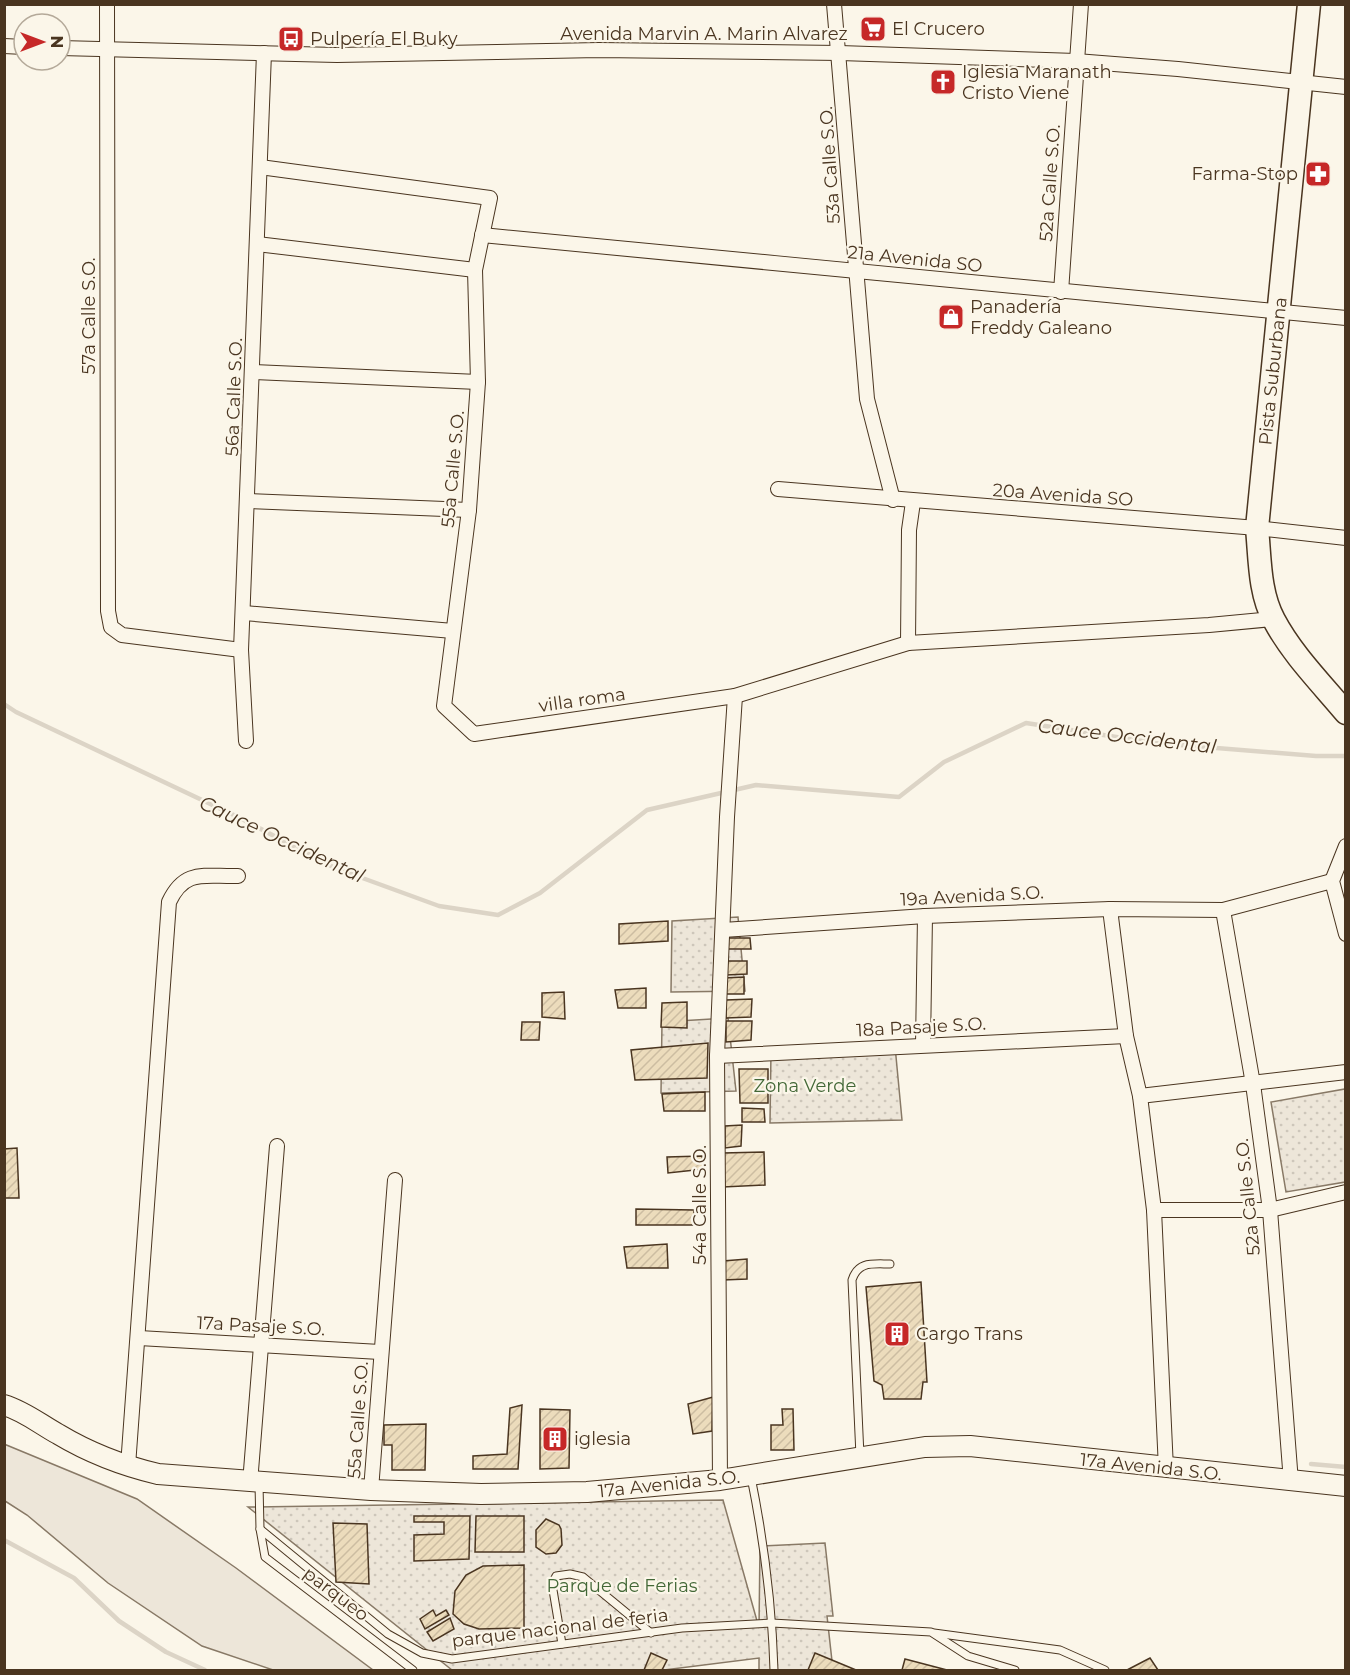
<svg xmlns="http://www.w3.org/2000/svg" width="1350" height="1675" viewBox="0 0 1350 1675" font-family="Montserrat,sans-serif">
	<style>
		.grass { fill: #ede6d9; stroke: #887966; stroke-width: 1.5 }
		.park { fill: url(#park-dots); stroke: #887966; stroke-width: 1.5 }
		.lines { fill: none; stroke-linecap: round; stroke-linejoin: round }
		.stream { stroke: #dcd4c6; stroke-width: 4.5 }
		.building { fill: url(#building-hatch); stroke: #4a3520; stroke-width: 1.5 }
		.lane-casing { stroke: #4a3520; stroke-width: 9 }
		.street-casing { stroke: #4a3520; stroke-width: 16 }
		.secondary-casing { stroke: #4a3520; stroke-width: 22 }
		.primary-casing { stroke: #4a3520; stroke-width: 25 }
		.lane { stroke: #fbf6e9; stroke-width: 7 }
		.street { stroke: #fbf6e9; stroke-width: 14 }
		.secondary { stroke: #fbf6e9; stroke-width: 20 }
		.primary { stroke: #fbf6e9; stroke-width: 22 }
		.labels { text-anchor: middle; stroke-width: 4.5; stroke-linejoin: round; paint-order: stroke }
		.poi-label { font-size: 18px; fill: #4a3520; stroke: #fbf6e9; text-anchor: start }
		.street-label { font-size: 18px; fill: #4a3520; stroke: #fbf6e9 }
		.park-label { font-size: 18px; fill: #436837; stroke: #fbf6e9 }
		.water-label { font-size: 20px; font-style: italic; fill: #4a3520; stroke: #fbf6e9 }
	</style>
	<defs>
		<pattern id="park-dots" width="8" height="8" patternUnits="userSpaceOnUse" patternTransform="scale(1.5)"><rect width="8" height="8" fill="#ede6d9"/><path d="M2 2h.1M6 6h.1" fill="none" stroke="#cdc6ba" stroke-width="1.8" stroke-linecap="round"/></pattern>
		<pattern id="building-hatch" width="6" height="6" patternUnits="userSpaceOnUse" patternTransform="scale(1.5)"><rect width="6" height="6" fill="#ecdcbc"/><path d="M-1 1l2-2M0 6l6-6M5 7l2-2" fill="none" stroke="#ccbda1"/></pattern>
	</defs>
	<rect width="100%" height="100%" fill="#fbf6e9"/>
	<path class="grass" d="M4 1444 137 1499 236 1568 373 1670H273L202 1646 108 1583 27 1515 5 1501Z"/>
	<g class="park">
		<path d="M738 917 745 991 671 992 672 921Z"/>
		<path d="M728 1018 736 1091 661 1093 662 1022Z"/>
		<path d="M895 1046 902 1120 770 1123 771 1051Z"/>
		<path d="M1345 1089V1182L1286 1192 1271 1102Z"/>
		<path d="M723 1500 759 1628 760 1546 825 1543 833 1616H827L833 1670H759V1658L664 1670H452L248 1507Z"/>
	</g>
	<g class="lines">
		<g class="stream">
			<path d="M4 704 16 712 240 818 335 868 439 906 498 915 540 893 647 810 756 785 899 797 944 762 1026 723 1155 743 1316 756H1346"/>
			<path d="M1311 1464 1346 1467"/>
			<path d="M4 1540 74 1578 119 1621 166 1652 205 1670"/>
		</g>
	</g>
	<g class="building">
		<path d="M668 921V941L619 944V924Z"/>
		<path d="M726 938H750L751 949H726Z"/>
		<path d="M726 961H747V974L726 975Z"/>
		<path d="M744 977V994H724V978Z"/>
		<path d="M646 988V1008H618L615 990Z"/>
		<path d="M564 992 565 1019 542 1017V993Z"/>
		<path d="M752 999 751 1017 726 1018V1000Z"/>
		<path d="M687 1002V1028L661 1027 662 1003Z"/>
		<path d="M726 1021H752L751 1040 726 1042Z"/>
		<path d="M522 1022H540L539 1040H521Z"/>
		<path d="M708 1043 707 1078 635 1080 631 1050Z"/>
		<path d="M739 1069H768V1103H740Z"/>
		<path d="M705 1092V1111H664L662 1094Z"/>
		<path d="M742 1108 764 1109 765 1122H742Z"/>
		<path d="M742 1125 741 1146 725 1148V1126Z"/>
		<path d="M17 1148 19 1198H4V1149Z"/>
		<path d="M764 1152 765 1185 723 1187V1153Z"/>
		<path d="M702 1156 704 1169 668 1173 667 1157Z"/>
		<path d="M636 1209 694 1210V1225H636Z"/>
		<path d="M667 1244 668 1268H627L624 1247Z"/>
		<path d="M747 1259V1279L723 1280V1261Z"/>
		<path d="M921 1282 927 1382H923L921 1399H884L882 1385 874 1381 866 1287Z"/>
		<path d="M713 1397 712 1431 693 1434 688 1404Z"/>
		<path d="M522 1405 518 1469H473V1456L507 1454 510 1408Z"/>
		<path d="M540 1409 570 1410 569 1468 540 1469Z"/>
		<path d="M782 1409H793L794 1450H771V1425H783Z"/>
		<path d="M426 1424 425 1470H392V1445H384V1425Z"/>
		<path d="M414 1516H470L469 1559 414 1561V1535L444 1534V1522H414Z"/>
		<path d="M476 1516H524V1552H475Z"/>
		<path d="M546 1519 559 1525 561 1529 562 1545 556 1553 546 1554 536 1547V1530Z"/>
		<path d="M333 1523 367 1524 369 1584 336 1582Z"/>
		<path d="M524 1565V1628L479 1629 464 1624 453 1614 455 1591 466 1575 483 1566Z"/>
		<path d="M433 1610 436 1616 446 1610 449 1615 425 1629 420 1619Z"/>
		<path d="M450 1618 454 1629 433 1641 427 1632Z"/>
		<path d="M651 1653 667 1660 662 1670H644Z"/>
		<path d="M815 1653 856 1670H808Z"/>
		<path d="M1150 1658 1158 1670H1127Z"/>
		<path d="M905 1659 947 1670H902Z"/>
	</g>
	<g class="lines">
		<g class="lane-casing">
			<g id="lane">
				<path d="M860 1456 852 1280C858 1261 873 1264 890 1264"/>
				<path d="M751 1477C764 1541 772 1605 774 1670"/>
				<path d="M259 1484 260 1529 265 1557 413 1670"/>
				<path d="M260 1529 388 1634 422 1653 452 1659 682 1628 772 1623 931 1632 968 1656 1015 1670"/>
				<path d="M934 1633 1060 1650 1105 1670"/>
				<path d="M562 1644 552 1584 556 1576 570 1574 583 1577 651 1633"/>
			</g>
		</g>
		<g class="street-casing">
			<g id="street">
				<path d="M107 4 108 611 111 627 122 635 241 650"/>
				<path d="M834 4 867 399 893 500"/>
				<path d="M4 46 24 47"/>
				<path d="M60 48 337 55 599 50 840 53 1076 61 1178 69 1346 87"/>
				<path d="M260 167 490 198 475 270 478 382 469 510 444 706 474 734 735 696 908 643"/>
				<path d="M482 235 1346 318"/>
				<path d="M257 244 475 270"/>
				<path d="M1061 292 1081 4"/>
				<path d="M253 372 478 382"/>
				<path d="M778 489 1257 528 1346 538"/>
				<path d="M248 501 469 510"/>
				<path d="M913 502 909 530 908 643 1209 625 1273 619"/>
				<path d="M244 613 453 631"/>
				<path d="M246 741 241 650 264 53"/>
				<path d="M1346 846 1332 881 1346 934"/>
				<path d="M1110 909 1126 1036 1140 1096 1154 1210 1166 1469"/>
				<path d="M1223 910 1253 1084 1270 1210 1291 1482"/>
				<path d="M723 930 925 916 1110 909 1223 910 1332 881"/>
				<path d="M923 1045 925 916"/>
				<path d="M717 1056 1126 1036"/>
				<path d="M1140 1096 1346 1072"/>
				<path d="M1154 1210H1270L1346 1192"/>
				<path d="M139 1338 380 1352"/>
				<path d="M128 1466 169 902C185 868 205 877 238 876"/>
				<path d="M720 1480 717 1056 727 817 735 696"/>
				<path d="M250 1483 277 1146"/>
				<path d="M371 1490 395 1180"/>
			</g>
		</g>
		<g class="secondary-casing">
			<path id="secondary" d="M4 1405C24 1411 40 1424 58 1434 88 1452 124 1466 158 1474L371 1490 481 1494 587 1492 720 1480 925 1447 970 1446 1346 1486"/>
		</g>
		<g class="primary-casing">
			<path id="primary" d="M1309 4 1257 528C1260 558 1259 593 1274 620 1292 654 1321 683 1346 713"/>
		</g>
		<use href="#lane" class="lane"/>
		<use href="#street" class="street"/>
		<use href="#secondary" class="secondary"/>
		<use href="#primary" class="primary"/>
	</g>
	<defs>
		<g id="supermarket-square" transform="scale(1.35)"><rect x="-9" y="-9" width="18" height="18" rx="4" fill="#c62828" stroke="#fbf6e9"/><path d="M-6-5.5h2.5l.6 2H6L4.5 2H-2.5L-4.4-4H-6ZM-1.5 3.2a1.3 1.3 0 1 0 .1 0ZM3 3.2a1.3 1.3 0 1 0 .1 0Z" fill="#fff"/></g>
		<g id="bus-square" transform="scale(1.35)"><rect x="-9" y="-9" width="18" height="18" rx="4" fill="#c62828" stroke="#fbf6e9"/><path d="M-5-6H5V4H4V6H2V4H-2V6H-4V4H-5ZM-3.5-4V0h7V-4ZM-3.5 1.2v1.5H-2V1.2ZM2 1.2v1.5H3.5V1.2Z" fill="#fff"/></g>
		<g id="church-square" transform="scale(1.35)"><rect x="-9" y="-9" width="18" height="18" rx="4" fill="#c62828" stroke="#fbf6e9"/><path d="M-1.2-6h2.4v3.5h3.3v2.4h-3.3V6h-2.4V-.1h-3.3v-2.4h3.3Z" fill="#fff"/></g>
		<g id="pharmacy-square" transform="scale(1.35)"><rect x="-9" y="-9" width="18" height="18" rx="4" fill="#c62828" stroke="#fbf6e9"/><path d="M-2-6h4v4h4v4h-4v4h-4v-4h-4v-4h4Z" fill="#fff"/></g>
		<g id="shop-square" transform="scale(1.35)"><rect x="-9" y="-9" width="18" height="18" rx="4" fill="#c62828" stroke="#fbf6e9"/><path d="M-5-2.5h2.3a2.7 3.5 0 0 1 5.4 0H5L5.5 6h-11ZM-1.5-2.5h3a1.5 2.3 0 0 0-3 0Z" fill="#fff"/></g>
		<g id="building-square" transform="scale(1.35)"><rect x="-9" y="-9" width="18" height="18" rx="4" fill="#c62828" stroke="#fbf6e9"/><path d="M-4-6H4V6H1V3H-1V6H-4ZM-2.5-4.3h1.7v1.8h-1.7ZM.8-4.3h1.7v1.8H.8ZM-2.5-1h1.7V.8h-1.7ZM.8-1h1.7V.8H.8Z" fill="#fff"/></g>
	</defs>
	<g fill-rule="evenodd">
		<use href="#supermarket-square" x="873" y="29"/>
		<use href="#bus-square" x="291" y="39"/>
		<use href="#church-square" x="943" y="82"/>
		<use href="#pharmacy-square" x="1318" y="174"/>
		<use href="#shop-square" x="951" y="317"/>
		<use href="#building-square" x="897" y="1334"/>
		<use href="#building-square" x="555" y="1439"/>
	</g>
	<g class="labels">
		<g class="poi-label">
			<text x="892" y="35">El Crucero</text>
			<text x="310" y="45">Pulpería El Buky</text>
			<text x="962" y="78">Iglesia Maranath<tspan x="962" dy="21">Cristo Viene</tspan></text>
			<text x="1298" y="180" text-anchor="end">Farma-Stop</text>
			<text x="970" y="313">Panadería<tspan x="970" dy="21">Freddy Galeano</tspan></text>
			<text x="916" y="1340">Cargo Trans</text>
			<text x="574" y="1445">iglesia</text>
		</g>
		<g class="street-label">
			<text x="704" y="40">Avenida Marvin A. Marin Alvarez</text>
			<text transform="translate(830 165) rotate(-94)" y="6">53a Calle S.O.</text>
			<text transform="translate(1050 183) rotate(-86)" y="6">52a Calle S.O.</text>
			<text transform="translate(915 259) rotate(6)" y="6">21a Avenida SO</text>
			<text transform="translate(89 316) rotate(-90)" y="6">57a Calle S.O.</text>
			<text transform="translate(1273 371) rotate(-84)" y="6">Pista Suburbana</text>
			<text transform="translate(234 397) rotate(-88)" y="6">56a Calle S.O.</text>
			<text transform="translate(453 469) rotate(-85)" y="6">55a Calle S.O.</text>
			<text transform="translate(1063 495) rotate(4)" y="6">20a Avenida SO</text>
			<text transform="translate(582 700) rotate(-8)" y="6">villa roma</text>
			<text transform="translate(972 896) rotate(-3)" y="6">19a Avenida S.O.</text>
			<text transform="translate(921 1027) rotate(-3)" y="6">18a Pasaje S.O.</text>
			<text transform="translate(1248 1197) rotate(-96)" y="6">52a Calle S.O.</text>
			<text transform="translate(700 1205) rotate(-90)" y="6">54a Calle S.O.</text>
			<text transform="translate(261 1326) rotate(3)" y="6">17a Pasaje S.O.</text>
			<text transform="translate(358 1420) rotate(-86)" y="6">55a Calle S.O.</text>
			<text transform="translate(1151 1467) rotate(6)" y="6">17a Avenida S.O.</text>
			<text transform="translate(669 1484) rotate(-6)" y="6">17a Avenida S.O.</text>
			<text transform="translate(336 1594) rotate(37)" y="6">parqueo</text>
			<text transform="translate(560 1628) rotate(-7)" y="6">parque nacional de feria</text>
		</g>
		<g class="park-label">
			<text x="805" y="1092">Zona Verde</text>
			<text x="622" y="1592">Parque de Ferias</text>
		</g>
		<g class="water-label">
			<text transform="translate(1127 736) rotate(7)" y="7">Cauce Occidental</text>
			<text transform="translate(282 839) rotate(25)" y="7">Cauce Occidental</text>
		</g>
	</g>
	<rect width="1350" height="1675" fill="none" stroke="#4a3520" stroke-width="12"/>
	<g transform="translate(42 42) rotate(90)"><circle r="28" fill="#fbf6e9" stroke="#b4a999" stroke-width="1.5"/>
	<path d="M0-4.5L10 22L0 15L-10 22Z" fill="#c62828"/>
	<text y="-9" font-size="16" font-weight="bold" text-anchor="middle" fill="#4a3520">N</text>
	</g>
</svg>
